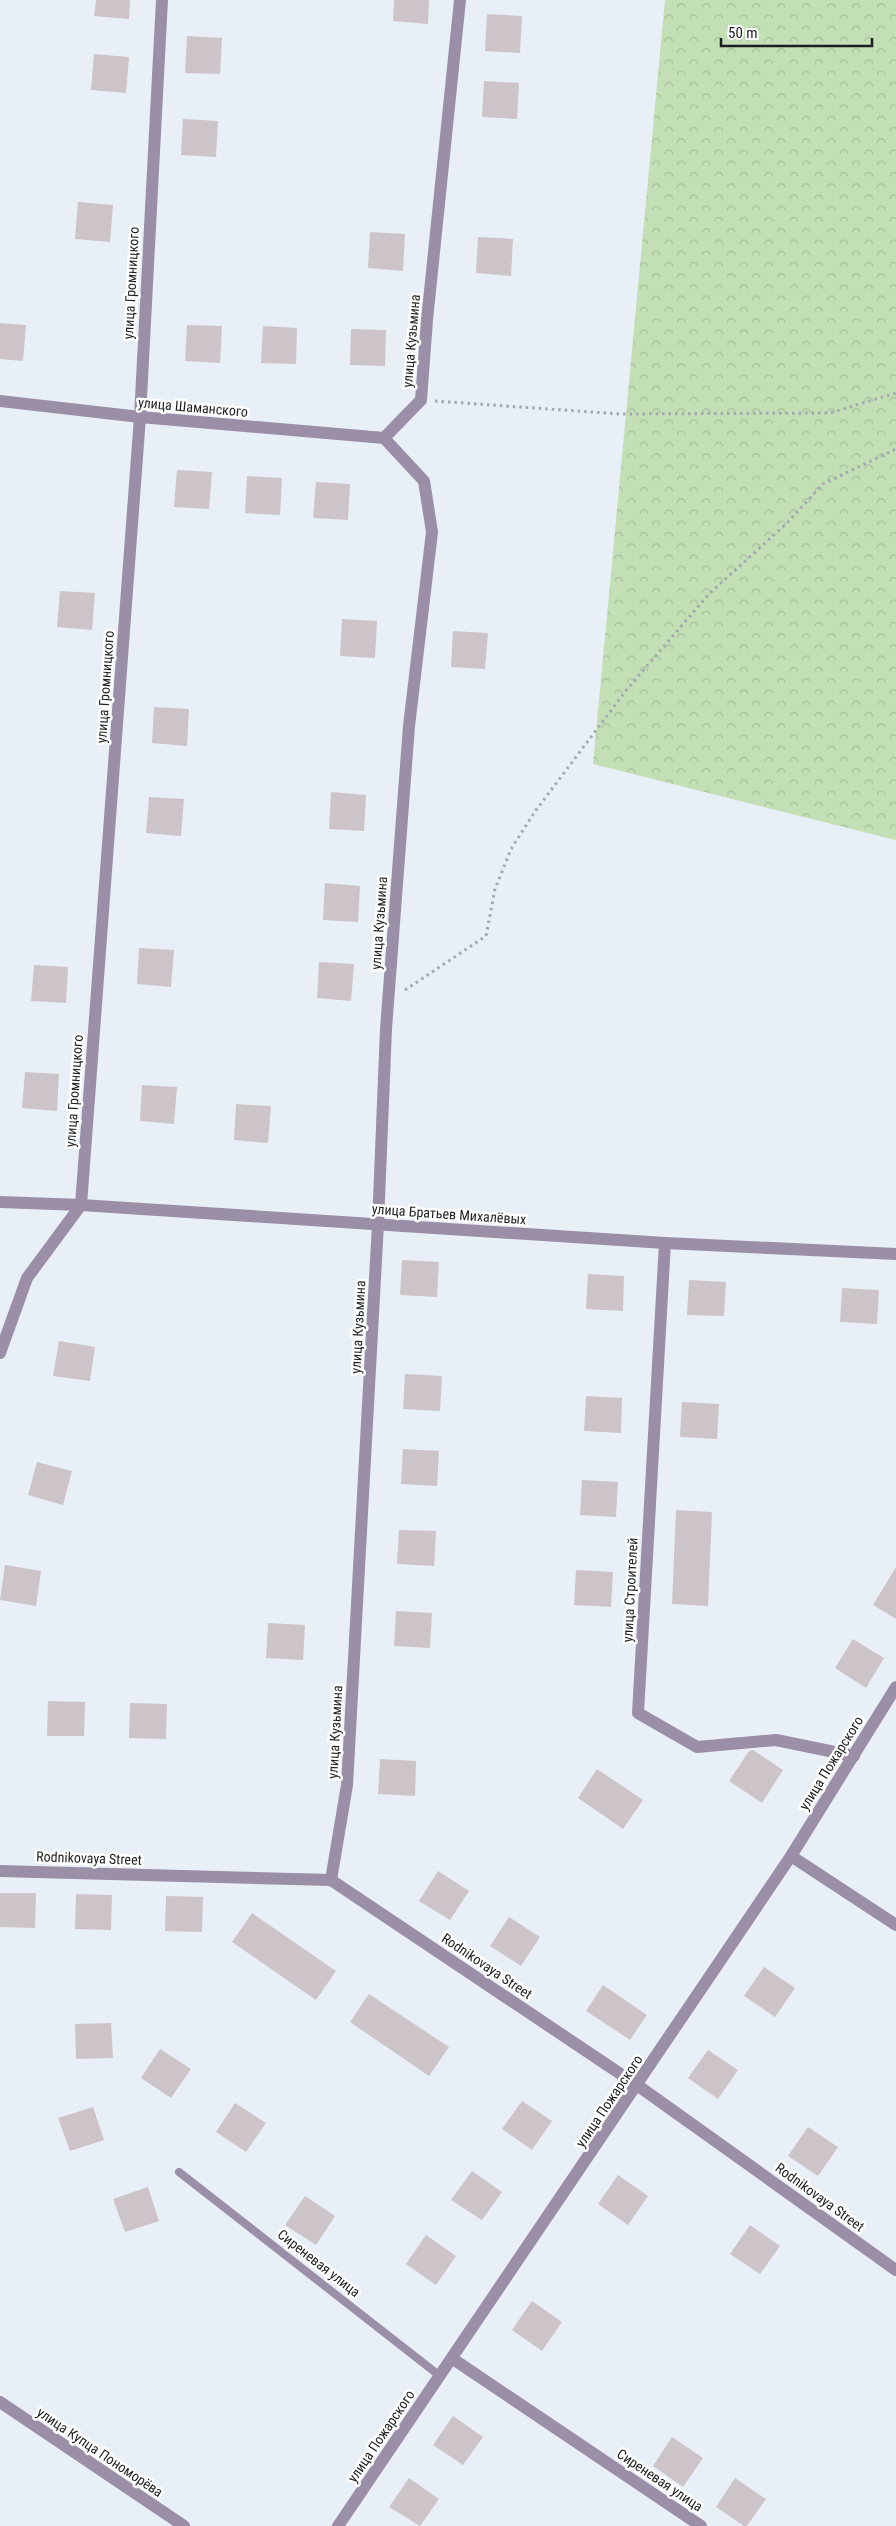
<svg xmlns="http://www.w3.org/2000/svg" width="896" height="2526" viewBox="0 0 896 2526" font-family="'Roboto Condensed',sans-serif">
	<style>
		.forest { fill: url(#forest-crowns) }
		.building { fill: #cdc4c9 }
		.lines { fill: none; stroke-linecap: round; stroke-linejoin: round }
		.path { stroke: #a4a8ae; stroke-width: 3; stroke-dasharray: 2.5 4; stroke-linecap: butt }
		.service { stroke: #9b8ea7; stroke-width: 8 }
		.minor { stroke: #9b8ea7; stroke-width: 12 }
		.labels { text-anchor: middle; stroke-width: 5; stroke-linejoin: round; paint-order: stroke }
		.street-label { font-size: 14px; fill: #1c1e20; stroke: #fff }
	</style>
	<defs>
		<pattern id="forest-crowns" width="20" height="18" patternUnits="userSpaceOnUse" patternTransform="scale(1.25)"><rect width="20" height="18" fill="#c2dfb6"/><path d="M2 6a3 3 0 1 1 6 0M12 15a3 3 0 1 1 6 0" fill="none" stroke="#a6bf9c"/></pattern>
	</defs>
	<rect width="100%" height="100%" fill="#e9eff6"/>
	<path class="forest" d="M665 0H896V840L593 764Z"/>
	<g class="building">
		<path d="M96 0H130L129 19 94 16Z"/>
		<path d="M394 0H429L428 24 393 21Z"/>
		<path d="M487 14 522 16 520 53 485 51Z"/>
		<path d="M187 36 222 38 220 74 185 73Z"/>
		<path d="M94 54 129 57 126 93 91 90Z"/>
		<path d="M484 81 519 83 517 119 482 117Z"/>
		<path d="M183 119 218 121 216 157 181 155Z"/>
		<path d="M78 202 113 205 110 242 75 239Z"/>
		<path d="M370 232 405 234 403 271 368 268Z"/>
		<path d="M478 237 513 239 511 276 476 273Z"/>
		<path d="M0 323 26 325 23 361 0 359Z"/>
		<path d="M187 325 222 326 220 363 185 361Z"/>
		<path d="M263 326 297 328 296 364 261 363Z"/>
		<path d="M351 329 386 330 385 366 350 365Z"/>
		<path d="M177 470 212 472 209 509 174 507Z"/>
		<path d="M247 476 282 478 280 515 245 513Z"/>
		<path d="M316 482 350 484 348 520 313 518Z"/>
		<path d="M60 591 95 593 92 630 57 627Z"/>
		<path d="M342 619 377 621 375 658 340 656Z"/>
		<path d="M453 631 488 633 485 669 451 667Z"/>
		<path d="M154 707 189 709 187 746 152 743Z"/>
		<path d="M331 792 366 795 364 831 329 829Z"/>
		<path d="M149 797 184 799 181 836 146 833Z"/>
		<path d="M325 883 360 886 358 922 323 920Z"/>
		<path d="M139 948 174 950 171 987 137 984Z"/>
		<path d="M319 962 354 964 351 1001 317 998Z"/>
		<path d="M34 965 68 967 66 1003 31 1001Z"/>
		<path d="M25 1072 59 1074 57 1111 22 1108Z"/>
		<path d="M142 1085 177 1087 174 1124 140 1121Z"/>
		<path d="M236 1104 271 1106 268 1143 234 1140Z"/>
		<path d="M402 1260 439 1262 437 1297 400 1295Z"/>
		<path d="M588 1274 624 1276 623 1311 586 1309Z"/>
		<path d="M689 1280 726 1282 724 1316 687 1315Z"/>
		<path d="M842 1288 879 1290 877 1324 840 1322Z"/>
		<path d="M59 1341 95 1347 90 1381 53 1376Z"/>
		<path d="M405 1374 442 1376 440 1411 403 1409Z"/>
		<path d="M586 1396 622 1398 621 1433 584 1431Z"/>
		<path d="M682 1402 719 1404 717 1439 680 1437Z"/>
		<path d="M403 1449 439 1451 437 1486 401 1484Z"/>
		<path d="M37 1462 72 1471 63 1505 28 1495Z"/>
		<path d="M582 1480 618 1482 616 1517 580 1515Z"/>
		<path d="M676 1510 712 1512 708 1606 672 1604Z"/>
		<path d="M399 1530 436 1531 434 1566 397 1564Z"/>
		<path d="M5 1565 41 1571 36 1606 0 1600Z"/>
		<path d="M896 1567V1619L873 1605Z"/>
		<path d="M576 1570 613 1572 611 1607 574 1605Z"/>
		<path d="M396 1611 432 1613 430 1648 394 1646Z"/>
		<path d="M268 1623 305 1625 303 1660 266 1658Z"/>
		<path d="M853 1639 884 1658 866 1688 835 1668Z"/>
		<path d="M48 1701 85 1702 84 1736H47Z"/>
		<path d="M130 1703 167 1704 166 1739 129 1738Z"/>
		<path d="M753 1750 783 1770 762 1803 729 1781 749 1751Z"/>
		<path d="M380 1759 416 1761 415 1796 378 1794Z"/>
		<path d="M597 1769 643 1800 623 1829 578 1798Z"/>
		<path d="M438 1871 469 1891 450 1920 419 1901Z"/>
		<path d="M0 1893H36L35 1928 0 1927Z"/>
		<path d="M76 1894 112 1895 111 1930 75 1929Z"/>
		<path d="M166 1896 203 1897 202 1932 165 1931Z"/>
		<path d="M252 1913 336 1971 316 2000 232 1942Z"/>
		<path d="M509 1917 540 1937 521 1966 490 1946Z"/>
		<path d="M764 1967 795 1988 775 2017 744 1996Z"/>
		<path d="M603 1985 647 2015 630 2040 586 2011Z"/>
		<path d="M369 1994 449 2047 429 2076 350 2022Z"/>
		<path d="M111 2023 113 2058 76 2059 75 2024Z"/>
		<path d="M160 2049 191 2069 171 2098 141 2078Z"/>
		<path d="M708 2050 738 2070 718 2099 688 2078Z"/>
		<path d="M522 2101 552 2121 532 2150 502 2129Z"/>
		<path d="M235 2103 266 2123 246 2152 216 2132Z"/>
		<path d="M93 2107 104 2140 70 2151 58 2118Z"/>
		<path d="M808 2127 838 2147 818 2176 788 2156Z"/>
		<path d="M472 2171 502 2192 482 2220 451 2200Z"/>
		<path d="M618 2175 648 2196 628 2225 598 2204Z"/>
		<path d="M148 2187 159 2221 125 2232 113 2199Z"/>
		<path d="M305 2196 335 2216 316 2245 285 2225Z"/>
		<path d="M750 2225 780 2246 760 2274 730 2254Z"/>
		<path d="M426 2235 456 2256 436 2285 406 2264Z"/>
		<path d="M532 2301 562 2322 542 2351 512 2330Z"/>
		<path d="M453 2416 483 2437 463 2465 433 2445Z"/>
		<path d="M672 2437 703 2458 683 2487 653 2466Z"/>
		<path d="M409 2478 439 2499 420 2526 389 2507Z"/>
		<path d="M735 2478 766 2499 747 2526H744L716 2507Z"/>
	</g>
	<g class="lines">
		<g class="path">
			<path d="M435 401 620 414 830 413 896 393"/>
			<path d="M405 990 486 936 495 889 511 849 536 810 628 688 709 594 786 524 823 484 896 449"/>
		</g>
		<path class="service" d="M179 2172 440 2376"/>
		<g class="minor">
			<path d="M0 401 140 417 384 438"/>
			<path d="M384 438 421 400 427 320 460 0"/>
			<path d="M0 1202 81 1205 665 1243 896 1254"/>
			<path d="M665 1243 638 1713 697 1747 776 1740 854 1756"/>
			<path d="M0 1353 27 1278 81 1205 140 417 162 0"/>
			<path d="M791 1856 896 1925"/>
			<path d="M0 1871 331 1880 637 2085 896 2270"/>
			<path d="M331 1880 347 1785 378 1224 386 1029 409 726 432 532 424 481 384 438"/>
			<path d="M453 2359 701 2526"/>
			<path d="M0 2402 184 2526"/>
			<path d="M338 2526 791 1856 896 1687"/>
		</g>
	</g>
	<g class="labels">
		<g class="street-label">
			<text transform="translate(131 283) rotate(-87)" y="5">улица Громницкого</text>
			<text transform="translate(411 341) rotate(-85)" y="5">улица Кузьмина</text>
			<text transform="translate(193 407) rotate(5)" y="5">улица Шаманского</text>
			<text transform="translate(105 687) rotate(-86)" y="5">улица Громницкого</text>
			<text transform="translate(379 923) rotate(-86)" y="5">улица Кузьмина</text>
			<text transform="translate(74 1091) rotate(-86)" y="5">улица Громницкого</text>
			<text transform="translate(449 1214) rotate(4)" y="5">улица Братьев Михалёвых</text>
			<text transform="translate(358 1327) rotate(-87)" y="5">улица Кузьмина</text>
			<text transform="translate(630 1590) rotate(-87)" y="5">улица Строителей</text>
			<text transform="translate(335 1732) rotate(-87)" y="5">улица Кузьмина</text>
			<text transform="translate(831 1763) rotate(-58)" y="5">улица Пожарского</text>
			<text transform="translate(89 1858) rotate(2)" y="5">Rodnikovaya Street</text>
			<text transform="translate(487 1966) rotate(34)" y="5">Rodnikovaya Street</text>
			<text transform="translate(609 2101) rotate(-56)" y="5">улица Пожарского</text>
			<text transform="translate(820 2197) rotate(36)" y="5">Rodnikovaya Street</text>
			<text transform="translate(319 2263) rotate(38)" y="5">Сиреневая улица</text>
			<text transform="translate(381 2436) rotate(-56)" y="5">улица Пожарского</text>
			<text transform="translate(100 2452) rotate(34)" y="5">улица Купца Пономорёва</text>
			<text transform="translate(660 2480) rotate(34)" y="5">Сиреневая улица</text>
		</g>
	</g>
	<path d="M721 38v8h151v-8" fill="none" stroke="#1c1e20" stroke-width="2.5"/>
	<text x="728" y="38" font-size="15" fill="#1c1e20" stroke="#ffffff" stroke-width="4" paint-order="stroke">50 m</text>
</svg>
